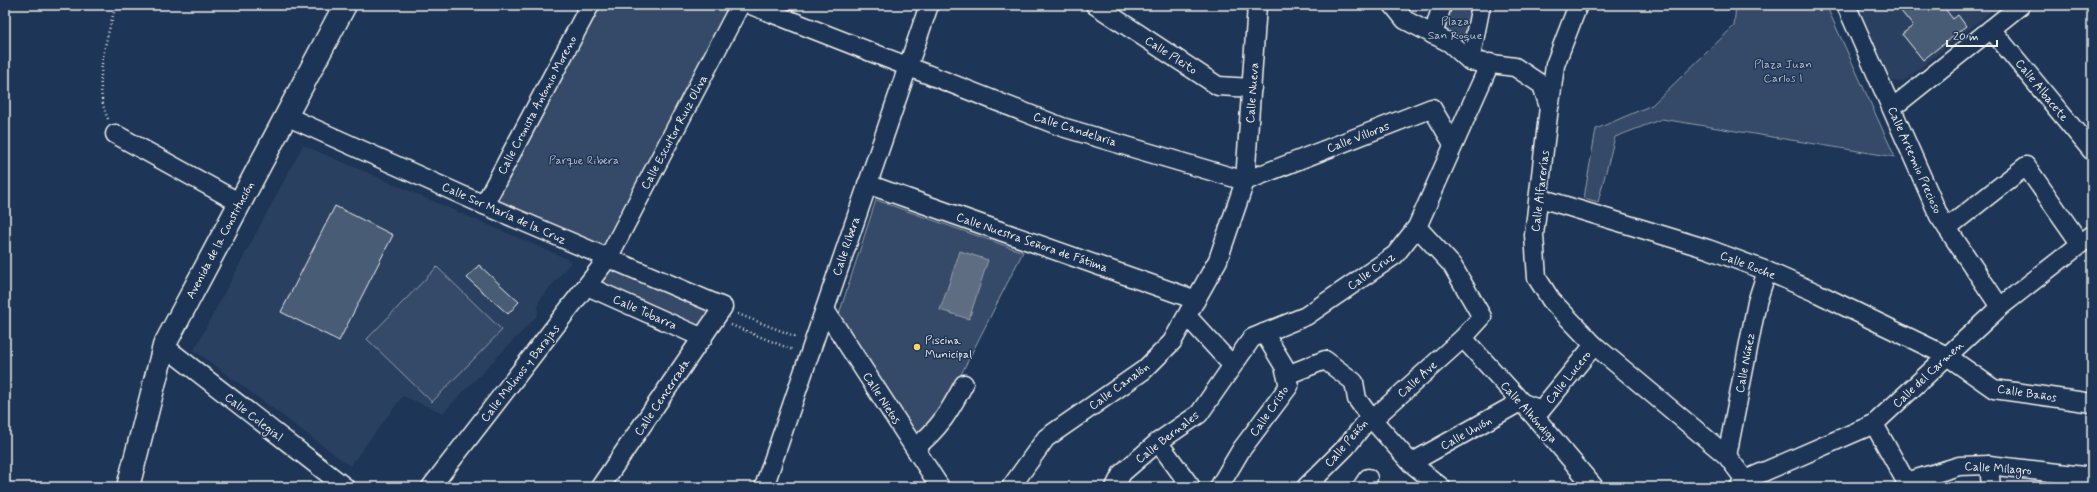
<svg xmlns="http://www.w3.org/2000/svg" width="2097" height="492" viewBox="0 0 2097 492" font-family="Mynerve,sans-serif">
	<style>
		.built { fill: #2a4060 }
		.green { fill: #354a67; stroke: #949ea8 }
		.water { fill: #5e6d82; stroke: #9aa2ab }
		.building { fill: #485b74; stroke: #f4f1e8 }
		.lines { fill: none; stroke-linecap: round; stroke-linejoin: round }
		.minor-casing { stroke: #f4f1e8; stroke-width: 21 }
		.tertiary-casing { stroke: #f4f1e8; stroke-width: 25 }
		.path { stroke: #f4f1e8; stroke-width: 2.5; stroke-dasharray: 1 3; stroke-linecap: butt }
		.minor { stroke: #1d3557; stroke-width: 18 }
		.tertiary { stroke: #1d3557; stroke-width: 22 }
		.poi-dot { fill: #ffd166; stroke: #1d3557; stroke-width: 1.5 }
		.labels { text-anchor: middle; stroke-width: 3; stroke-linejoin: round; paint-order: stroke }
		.park-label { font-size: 12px; fill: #bbbfc1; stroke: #1d3557 }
		.street-label { font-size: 12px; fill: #f4f1e8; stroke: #1d3557 }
		.poi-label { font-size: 12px; fill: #f4f1e8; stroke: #1d3557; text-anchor: start }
	</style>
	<rect width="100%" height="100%" fill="#1d3557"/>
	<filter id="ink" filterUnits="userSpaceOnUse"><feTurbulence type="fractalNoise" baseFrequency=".025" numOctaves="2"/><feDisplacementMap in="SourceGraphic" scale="8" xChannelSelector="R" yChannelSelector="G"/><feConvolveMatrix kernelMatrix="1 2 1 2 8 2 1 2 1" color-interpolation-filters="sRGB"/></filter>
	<g filter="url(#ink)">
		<g class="built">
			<path d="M1856 5H1999L1903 82 1890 81Z"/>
			<path d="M303 145 572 261 539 301 537 316 443 413 403 396 350 466 194 350Z"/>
		</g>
		<g class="green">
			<path d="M590 5H740L608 258 723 307 703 338 587 286 608 258 484 205Z"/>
			<path d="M1443 5H1478L1468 59 1433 35Z"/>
			<path d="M1736 5H1826L1895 157 1662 119 1615 137 1598 202 1584 198 1596 129 1652 105 1734 26Z"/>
			<path d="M876 200 1023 252 942 412 921 434 915 432 839 314Z"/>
			<path d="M437 267 502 330 432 402 367 339Z"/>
		</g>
		<path class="water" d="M960 251 988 260 969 319 940 310Z"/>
		<g class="building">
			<path d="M1896 5H1942L1953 19 1958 15 1966 26 1923 60 1902 34 1913 26Z"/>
			<path d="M335 206 393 235 339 341 281 312Z"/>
			<path d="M479 265 519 302 508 314 467 278Z"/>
		</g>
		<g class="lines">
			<g class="minor-casing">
				<g id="minor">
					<path d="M751 5 1062 127 1245 181"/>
					<path d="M1095 5 1218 86 1252 88"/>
					<path d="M1393 5 1405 20 1450 43 1470 61 1515 67 1542 85 1549 107 1534 235 1537 278 1551 300 1594 345 1727 456 1745 480"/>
					<path d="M1846 5 1939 216 2000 307"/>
					<path d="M1991 29 2092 151"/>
					<path d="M1433 35 1442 5"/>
					<path d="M1470 61 1481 5"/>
					<path d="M1550 104 1555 65 1578 5"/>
					<path d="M1891 106 1901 101 2021 5"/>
					<path d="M286 116 484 205 723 307 600 487"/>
					<path d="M115 134 240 203"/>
					<path d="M1245 181 1432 108 1453 144"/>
					<path d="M867 184 1196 300"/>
					<path d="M1540 198 1708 249 1767 271 1817 293 1947 356 1994 389 2092 403"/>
					<path d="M484 205 590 5"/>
					<path d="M1947 228 2026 166 2080 243"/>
					<path d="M587 286 703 338"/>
					<path d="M825 310 940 487"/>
					<path d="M1187 316 1232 365"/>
					<path d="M1463 338 1534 416 1594 487"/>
					<path d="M164 346 345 487"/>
					<path d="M1287 375 1325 360 1354 382 1357 399 1370 417 1411 463 1441 487"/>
					<path d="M1372 420 1463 338 1482 317 1452 265 1417 227"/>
					<path d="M1874 424 1909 487"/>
					<path d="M1158 442 1191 487"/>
					<path d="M915 448C940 428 949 412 964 384"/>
					<path d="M1727 456 1757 302 1767 271"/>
					<path d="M1411 463 1520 402 1541 410 1594 345"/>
					<path d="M1989 465 1991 487"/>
					<path d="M1906 482 1959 466 1989 465 2092 477"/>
					<path d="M431 487 608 258 740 5"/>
					<path d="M764 487 929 5"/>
					<path d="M1011 487 1046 438 1144 370 1172 342 1218 260 1245 181 1257 5"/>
					<path d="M1115 487 1122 473 1158 442 1199 414 1252 338 1306 316 1395 255 1417 227 1490 63"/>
					<path d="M1219 487 1241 450 1289 386 1284 366 1264 333"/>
					<path d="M1306 487 1346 447 1370 417"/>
					<path d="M1362 487 1368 478"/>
					<path d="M1739 487 1745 480 1874 424 2000 307 2092 235"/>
				</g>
			</g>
			<g class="tertiary-casing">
				<path id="tertiary" d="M128 487 164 346 345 5"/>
			</g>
			<g class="path">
				<path d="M108 119C92 83 106 41 116 5"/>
				<path d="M738 314 797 337"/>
				<path d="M731 325 793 350"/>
			</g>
			<use href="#minor" class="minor"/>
			<use href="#tertiary" class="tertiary"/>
		</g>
	</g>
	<circle class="poi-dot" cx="917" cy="347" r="4"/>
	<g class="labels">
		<g class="park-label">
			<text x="1455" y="25">Plaza<tspan x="1455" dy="14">San Roque</tspan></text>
			<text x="1783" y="68">Plaza Juan<tspan x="1783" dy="14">Carlos I</tspan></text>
			<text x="584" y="164">Parque Ribera</text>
		</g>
		<g class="street-label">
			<text transform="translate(1171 55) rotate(33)" y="4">Calle Pleito</text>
			<text transform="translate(2042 90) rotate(51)" y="4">Calle Albacete</text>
			<text transform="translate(1252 93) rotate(-86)" y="4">Calle Nueva</text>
			<text transform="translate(537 105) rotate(-62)" y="4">Calle Cronista Antonio Moreno</text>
			<text transform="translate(1075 129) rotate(18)" y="4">Calle Candelaria</text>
			<text transform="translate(674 132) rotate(-62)" y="4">Calle Escultor Ruiz Oliva</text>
			<text transform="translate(1358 137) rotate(-21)" y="4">Calle Villoras</text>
			<text transform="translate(1915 160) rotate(66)" y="4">Calle Artemio Precioso</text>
			<text transform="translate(1540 191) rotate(-83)" y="4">Calle Alfarerías</text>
			<text transform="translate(504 213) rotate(24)" y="4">Calle Sor María de la Cruz</text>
			<text transform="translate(220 240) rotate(-62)" y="4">Avenida de la Constitución</text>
			<text transform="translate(1032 242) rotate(19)" y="4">Calle Nuestra Señora de Fátima</text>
			<text transform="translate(846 246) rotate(-71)" y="4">Calle Ribera</text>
			<text transform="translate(1748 265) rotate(21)" y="4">Calle Roche</text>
			<text transform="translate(1371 271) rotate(-36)" y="4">Calle Cruz</text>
			<text transform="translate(645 312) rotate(24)" y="4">Calle Tobarra</text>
			<text transform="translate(1745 363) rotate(-79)" y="4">Calle Núñez</text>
			<text transform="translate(520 373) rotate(-52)" y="4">Calle Molinos y Barajas</text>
			<text transform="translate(1928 374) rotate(-43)" y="4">Calle del Carmen</text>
			<text transform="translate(1568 377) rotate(-51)" y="4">Calle Lucero</text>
			<text transform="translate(1417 379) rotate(-42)" y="4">Calle Ave</text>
			<text transform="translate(1119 386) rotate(-36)" y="4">Calle Canalón</text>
			<text transform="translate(2027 393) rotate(9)" y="4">Calle Baños</text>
			<text transform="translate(662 397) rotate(-56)" y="4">Calle Cencerrada</text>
			<text transform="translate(882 398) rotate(57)" y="4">Calle Nietos</text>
			<text transform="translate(1269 411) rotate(-55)" y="4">Calle Cristo</text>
			<text transform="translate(1529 412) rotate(48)" y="4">Calle Alhóndiga</text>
			<text transform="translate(254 417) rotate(38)" y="4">Calle Colegial</text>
			<text transform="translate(1466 433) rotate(-29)" y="4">Calle Unión</text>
			<text transform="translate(1167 437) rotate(-38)" y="4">Calle Bernales</text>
			<text transform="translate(1346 443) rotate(-49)" y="4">Calle Peñón</text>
			<text transform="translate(1998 468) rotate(4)" y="4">Calle Milagro</text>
		</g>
		<g class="poi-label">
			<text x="925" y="344">Piscina<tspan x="925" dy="14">Municipal</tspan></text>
		</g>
	</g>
	<rect width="2097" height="492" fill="none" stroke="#1d3557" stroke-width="20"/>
	<rect x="10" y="10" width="2077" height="472" fill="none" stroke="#f4f1e8" stroke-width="1.5" filter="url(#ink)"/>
	<path d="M1947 40v6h50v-6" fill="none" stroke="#f4f1e8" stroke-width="2"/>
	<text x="1953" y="40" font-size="12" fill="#f4f1e8" stroke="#1d3557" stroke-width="3" paint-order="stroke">20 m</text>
</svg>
